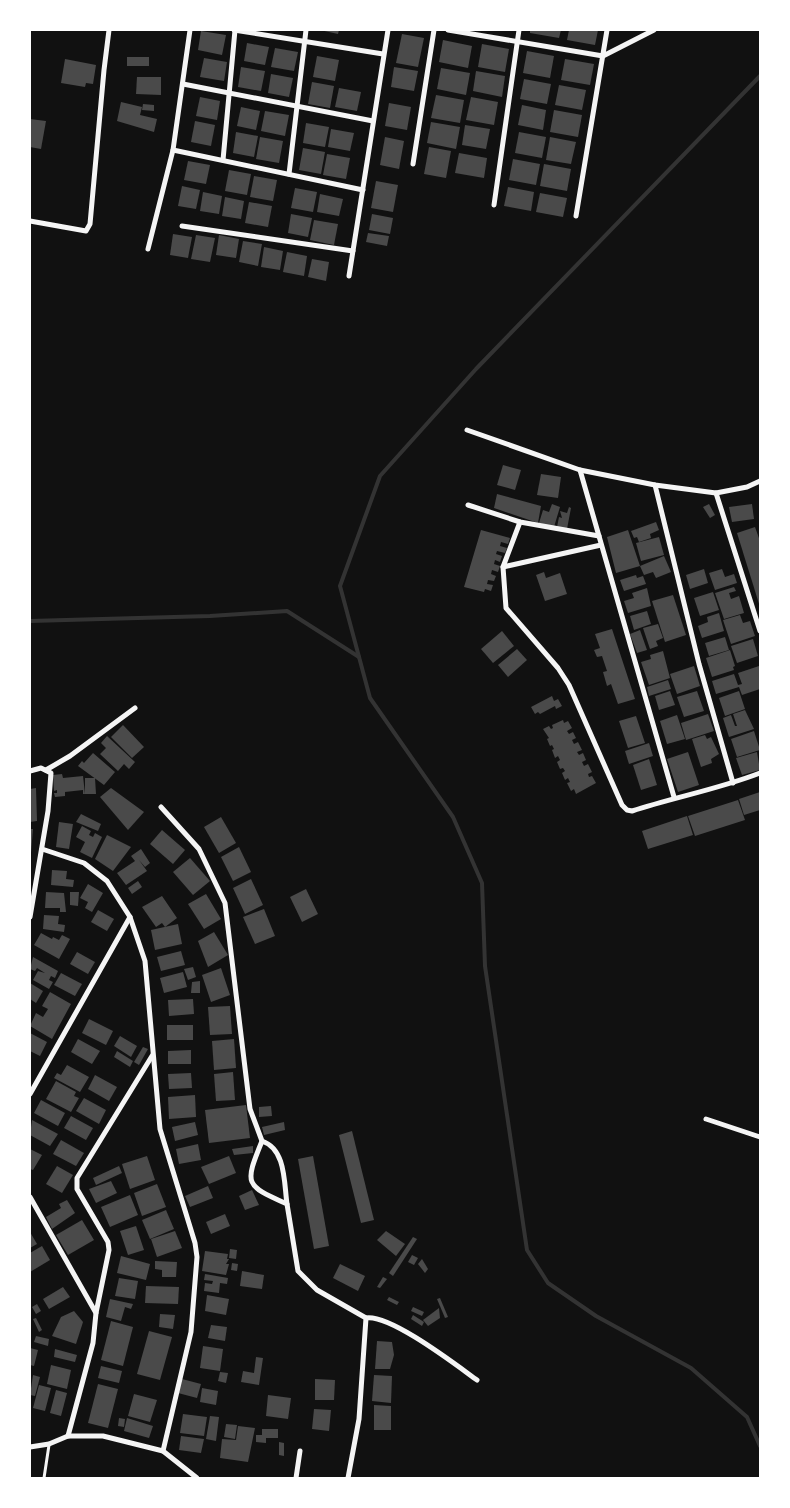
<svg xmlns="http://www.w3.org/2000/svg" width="790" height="1508" viewBox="0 0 790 1508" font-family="'PT Serif',serif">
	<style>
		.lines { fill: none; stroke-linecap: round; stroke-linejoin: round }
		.stream { stroke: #333; stroke-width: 4 }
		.building { fill: #4a4a4a }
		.service { stroke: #f5f5f5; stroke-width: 3 }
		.minor { stroke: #f5f5f5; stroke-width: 5 }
	</style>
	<rect width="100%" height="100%" fill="#111"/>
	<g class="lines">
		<g class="stream">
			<path d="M760 76 476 369 380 476 340 586 370 698 453 817 482 883 485 966 527 1250 548 1283 596 1316 691 1368 747 1417 760 1446"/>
			<path d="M30 621 210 616 287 611 359 657"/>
		</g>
	</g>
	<g class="building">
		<path d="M320 30H339L338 34Z"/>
		<path d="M530 30H561L559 38 530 33Z"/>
		<path d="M569 30H598L595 45 567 40Z"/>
		<path d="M201 31 226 35 222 55 198 50Z"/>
		<path d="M402 34 424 38 418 67 396 63Z"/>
		<path d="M443 40 472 46 468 68 439 62Z"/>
		<path d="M247 43 269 47 265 65 244 61Z"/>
		<path d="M482 44 509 49 505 72 478 67Z"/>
		<path d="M275 48 298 52 294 71 271 67Z"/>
		<path d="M527 51 554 56 550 78 523 73Z"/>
		<path d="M317 56 339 60 335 81 313 77Z"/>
		<rect x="127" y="57" width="22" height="9"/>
		<path d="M204 58 227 62 224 81 200 77Z"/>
		<path d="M65 59 96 65 93 84 86 83 85 87 61 83Z"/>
		<path d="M565 59 594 64 590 85 561 80Z"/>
		<path d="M241 67 265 71 261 91 238 87Z"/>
		<path d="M394 67 418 71 414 91 391 87Z"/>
		<path d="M441 68 470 73 466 95 437 89Z"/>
		<path d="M476 71 505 76 502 97 473 91Z"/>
		<path d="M271 74 293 78 289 97 268 93Z"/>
		<path d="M137 77H161V95L136 94Z"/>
		<path d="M524 79 551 84 547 104 520 99Z"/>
		<path d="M312 82 334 86 330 108 308 104Z"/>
		<path d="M559 85 586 90 582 110 555 105Z"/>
		<path d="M339 88 361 92 357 111 335 107Z"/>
		<path d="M436 95 464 100 460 123 431 118Z"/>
		<path d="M200 97 220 101 217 120 196 116Z"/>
		<path d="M471 97 498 102 494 125 466 120Z"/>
		<path d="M121 102 142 107 140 115 157 119 154 132 117 121Z"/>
		<path d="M389 103 411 107 407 130 385 126Z"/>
		<path d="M143 104 154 105V111L142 110Z"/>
		<path d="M522 105 546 110 543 130 518 125Z"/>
		<path d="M241 107 260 111 256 130 237 126Z"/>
		<path d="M554 110 582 115 578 137 550 132Z"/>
		<path d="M265 111 289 115 285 136 261 131Z"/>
		<path d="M30 119 46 121 41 149 30 147Z"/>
		<path d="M195 121 215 125 211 146 191 142Z"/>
		<path d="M431 122 460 127 456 149 427 143Z"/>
		<path d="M306 123 329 127 325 147 303 143Z"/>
		<path d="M465 125 490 129 486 149 462 145Z"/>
		<path d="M331 129 354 133 350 151 328 147Z"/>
		<path d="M236 132 258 136 254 157 233 153Z"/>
		<path d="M519 132 546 137 542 158 515 153Z"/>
		<path d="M260 137 283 141 279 163 256 159Z"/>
		<path d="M385 137 404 141 399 169 380 165Z"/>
		<path d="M550 137 576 142 571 164 546 160Z"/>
		<path d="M429 147 451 151 446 178 424 174Z"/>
		<path d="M303 148 325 152 321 174 299 170Z"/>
		<path d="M459 153 487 158 484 178 455 173Z"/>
		<path d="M327 154 350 158 346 179 323 175Z"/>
		<path d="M513 159 540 164 536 185 509 180Z"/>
		<path d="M188 161 210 165 206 184 184 180Z"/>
		<path d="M544 164 571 169 567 191 540 186Z"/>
		<path d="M229 170 251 174 247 195 225 191Z"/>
		<path d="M254 176 277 180 273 201 250 197Z"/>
		<path d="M376 181 398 185 393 212 371 208Z"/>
		<path d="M182 186 200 190 196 209 178 206Z"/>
		<path d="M508 187 534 192 531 211 504 206Z"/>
		<path d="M295 188 317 192 313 212 291 208Z"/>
		<path d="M203 192 222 196 219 214 200 211Z"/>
		<path d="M540 193 567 198 563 217 536 212Z"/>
		<path d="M320 194 343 199 339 216 317 212Z"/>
		<path d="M225 197 244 201 241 219 222 216Z"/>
		<path d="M249 202 272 206 268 227 245 223Z"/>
		<path d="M291 214 312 218 308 237 288 233Z"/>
		<path d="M372 214 393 218 390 234 369 230Z"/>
		<path d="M314 220 338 224 334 245 310 240Z"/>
		<path d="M368 233 389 236 387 246 366 242Z"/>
		<path d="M173 234 192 237 188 258 170 255Z"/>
		<path d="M196 235 215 238 210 262 191 259Z"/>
		<path d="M219 235 239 239 236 258 216 255Z"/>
		<path d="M243 241 262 244 258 266 239 262Z"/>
		<path d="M264 247 283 251 280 270 261 267Z"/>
		<path d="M287 252 307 256 304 276 283 272Z"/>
		<path d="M312 259 329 262 326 281 308 277Z"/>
		<path d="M503 465 521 470 515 490 497 485Z"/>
		<path d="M541 474 561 477 558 498 537 495Z"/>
		<path d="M497 494 541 506 538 523 494 508Z"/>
		<path d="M552 504 560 507 554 527 539 523 543 510 549 512Z"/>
		<path d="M709 504 715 515 710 518 703 507Z"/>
		<path d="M752 504 754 519 732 522 729 507Z"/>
		<path d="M569 507 571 508 567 529 557 527 559 517 562 518 560 511 567 513Z"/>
		<path d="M656 522 659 530 650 534 651 538 639 542 637 537 634 538 631 531Z"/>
		<path d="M755 527 760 541V607L737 533Z"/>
		<path d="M481 530 510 538 508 544 501 542 500 546 507 548 505 553 497 551 496 554 502 556 500 562 495 560 494 564 500 566 498 572 492 570 491 574 496 576 494 581 488 580 487 584 493 585 491 591 485 589 484 592 464 587Z"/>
		<path d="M628 530 640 566 616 573 607 537Z"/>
		<path d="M659 537 664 555 641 561 636 543Z"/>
		<path d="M664 556 671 572 656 578 653 572 644 575 640 566Z"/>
		<path d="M704 569 708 583 690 589 686 575Z"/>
		<path d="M722 569 725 577 734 574 737 583 715 590 709 573Z"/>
		<path d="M544 572 546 578 560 573 567 594 545 601 536 575Z"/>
		<path d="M636 575 637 578 643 576 646 584 624 591 620 580Z"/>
		<path d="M734 587 736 591 729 593 731 599 739 596 744 613 724 619 715 593Z"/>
		<path d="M647 588 651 606 628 613 624 601 634 598 632 593Z"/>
		<path d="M713 592 719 610 700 616 694 598Z"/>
		<path d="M673 595 686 635 665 642 652 601Z"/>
		<path d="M647 611 651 624 634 630 630 616Z"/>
		<path d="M719 613 724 631 702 638 698 626 708 622 707 617Z"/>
		<path d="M740 615 743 623 750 621 755 636 731 644 723 620Z"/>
		<path d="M658 624 663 638 656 641 658 646 650 649 643 628Z"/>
		<path d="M612 629 635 699 618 704 611 684 607 686 603 672 607 671 602 656 597 657 594 650 600 648 595 634Z"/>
		<path d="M640 630 647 650 637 653 630 634Z"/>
		<path d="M502 631 514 646 493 663 481 649Z"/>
		<path d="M725 637 729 650 709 656 705 643Z"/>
		<path d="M753 639 758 656 737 663 731 646Z"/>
		<path d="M517 649 527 660 508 677 498 665Z"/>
		<path d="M730 650 735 666 733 667 734 670 712 677 706 658Z"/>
		<path d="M663 651 670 678 649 685 641 662 651 659 650 655Z"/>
		<path d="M694 666 700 686 677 694 670 674Z"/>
		<path d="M759 666 760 689 742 695 739 687 716 694 712 681 734 674 738 685 742 684 738 673Z"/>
		<path d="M668 680 671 689 649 696 647 687Z"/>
		<path d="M670 691 675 705 659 710 655 696Z"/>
		<path d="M697 691 704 711 684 717 677 697Z"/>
		<path d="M739 691 745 709 725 716 719 698Z"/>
		<path d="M552 696 554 701 558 699 562 706 556 709 555 706 540 714 538 712 535 714 531 707Z"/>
		<path d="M745 710 754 729 729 737 723 718 731 715 735 726H737L733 714Z"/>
		<path d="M708 714 714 731 686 740 681 723Z"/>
		<path d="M677 715 685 739 667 744 660 721Z"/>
		<path d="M636 716 645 743 628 748 619 721Z"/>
		<path d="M563 720 564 723 568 721 572 728 567 731 569 734 573 732 576 738 572 740 574 744 578 742 582 750 577 752 579 755 583 753 586 760 582 762 584 766 588 764 592 772 588 774 589 777 592 776 596 783 576 794 574 789 571 791 567 783 570 782 568 778 565 780 562 773 565 771 563 768 560 769 557 762 560 760 558 756 555 758 552 750 554 749 552 745 550 746 547 739 549 738 543 729 549 726 551 729 553 728 552 725Z"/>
		<path d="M123 725 144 747 132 758 111 737Z"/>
		<path d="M754 731 760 750 737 757 731 739Z"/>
		<path d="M705 735 707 739 711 737 719 754 711 759 712 763 701 767 692 739Z"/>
		<path d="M107 736 135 762 129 769 124 764 118 771 100 754 106 748 101 743Z"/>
		<path d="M649 743 653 756 629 764 625 751Z"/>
		<path d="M688 752 699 785 678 792 667 759Z"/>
		<path d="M757 752 760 770 742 775 736 758Z"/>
		<path d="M93 753 115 772 104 785 78 766 82 761 84 763Z"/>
		<path d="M649 759 657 785 641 790 633 765Z"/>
		<path d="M62 774 63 778 83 776 85 794H83V790L65 792V796L55 797 54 793H57V790L54 791 53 775Z"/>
		<path d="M85 778H95L96 794H85Z"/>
		<path d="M36 788 37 821 30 822V789Z"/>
		<path d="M111 788 144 812 128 830 100 797Z"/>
		<path d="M760 792V810L744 815 739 799Z"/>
		<path d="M738 800 745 820 695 836 688 816Z"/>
		<path d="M81 814 101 824 98 831 76 822Z"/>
		<path d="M687 816 693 835 648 849 642 831Z"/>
		<path d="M221 817 236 843 219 853 204 827Z"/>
		<path d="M59 822 73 824 69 849 56 847Z"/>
		<path d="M82 826 91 831 89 835 93 837 95 833 102 837 92 858 80 852 85 842 76 837Z"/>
		<path d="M30 829H33L31 853H30Z"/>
		<path d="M162 830 185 850 173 864 150 844Z"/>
		<path d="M107 835 131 847 113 871 95 859Z"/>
		<path d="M239 847 251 872 233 881 221 857Z"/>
		<path d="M141 849 150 863 145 867 139 860 147 871 126 885 117 873 135 861 131 856Z"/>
		<path d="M190 858 210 881 193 895 173 872Z"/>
		<path d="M52 870 67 871 66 879 74 880 73 887 51 885Z"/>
		<path d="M251 879 263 905 245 914 233 888Z"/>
		<path d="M138 881 142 887 132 894 128 888Z"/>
		<path d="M88 884 103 893 92 912 85 908 88 902 80 898Z"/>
		<path d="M306 889 318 914 302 922 290 897Z"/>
		<path d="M46 892 64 893 66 912H60V908H45Z"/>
		<path d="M70 892H79L78 906 70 905Z"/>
		<path d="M206 894 221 919 204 929 188 904Z"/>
		<path d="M162 896 177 918 165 927 162 923 156 927 142 907Z"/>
		<path d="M264 909 275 936 255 944 243 917Z"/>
		<path d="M98 910 114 919 107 931 91 922Z"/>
		<path d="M44 915 59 916 58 924 65 925 64 932 43 929Z"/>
		<path d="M178 924 182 944 155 950 151 930Z"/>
		<path d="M214 932 228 955 208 967 198 941Z"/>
		<path d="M41 933 52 939 53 937 59 940 62 935 70 939 59 959 34 945Z"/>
		<path d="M181 951 185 965 161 971 157 957Z"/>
		<path d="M77 952 95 962 88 974 70 964Z"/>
		<path d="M33 957 58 971 55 978 51 976 49 980 53 982 49 989 33 980 38 971 45 973 37 968 35 971 30 969Z"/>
		<path d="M193 967 196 977 188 980 184 969Z"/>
		<path d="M221 968 230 995 211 1002 202 975Z"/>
		<path d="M183 972 187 987 164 993 160 978Z"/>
		<path d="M61 973 82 984 75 996 54 985Z"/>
		<path d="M200 981V993H191L192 982Z"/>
		<path d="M30 983 43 991 36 1003 30 999Z"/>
		<path d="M50 992 71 1004 52 1039 30 1026 36 1013 43 1017 48 1009 42 1006Z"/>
		<path d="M193 999 194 1014 169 1016 168 1000Z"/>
		<path d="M230 1006 232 1034 210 1035 208 1007Z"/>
		<path d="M89 1019 113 1031 106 1045 82 1033Z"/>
		<rect x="167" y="1025" width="26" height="15"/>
		<path d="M30 1033 47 1042 40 1056 30 1051Z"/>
		<path d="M120 1036 137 1046 131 1057 114 1046Z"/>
		<path d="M78 1039 100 1051 92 1064 71 1052Z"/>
		<path d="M234 1039 236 1068 214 1070 212 1041Z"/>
		<path d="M143 1047 148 1049 139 1065 134 1062Z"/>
		<path d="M191 1050V1064H168V1051Z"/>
		<path d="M117 1051 133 1061 130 1067 114 1057Z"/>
		<path d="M67 1065 89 1077 80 1092 54 1078 57 1073 61 1075Z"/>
		<path d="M233 1072 235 1100 216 1101 214 1074Z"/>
		<path d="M191 1073 192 1088 169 1089 168 1074Z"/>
		<path d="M95 1075 117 1087 109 1101 88 1089Z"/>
		<path d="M56 1081 76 1092 74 1096 79 1098 71 1112 46 1099Z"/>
		<path d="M195 1095 196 1117 169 1119 168 1097Z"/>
		<path d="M84 1098 106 1110 99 1124 76 1111Z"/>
		<path d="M41 1100 65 1113 58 1126 34 1113Z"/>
		<path d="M246 1105 250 1138 209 1143 205 1110Z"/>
		<path d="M271 1106 272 1116 259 1117V1107Z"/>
		<path d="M71 1116 93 1128 86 1140 64 1128Z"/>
		<path d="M32 1120 58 1134 50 1146 30 1135Z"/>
		<path d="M195 1122 198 1135 175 1141 172 1127Z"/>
		<path d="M284 1122 285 1130 264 1135 262 1127Z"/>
		<path d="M352 1131 374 1220 361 1223 339 1135Z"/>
		<path d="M61 1140 84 1153 76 1166 53 1154Z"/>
		<path d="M198 1144 201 1160 179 1164 176 1149Z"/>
		<path d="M253 1146V1153L234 1155 232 1149Z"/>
		<path d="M30 1149 42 1155 33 1170 30 1169Z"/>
		<path d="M147 1156 155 1180 130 1189 122 1164Z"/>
		<path d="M229 1156 236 1173 209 1184 201 1167Z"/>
		<path d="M313 1156 329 1246 314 1249 298 1159Z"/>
		<path d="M57 1166 73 1175 62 1193 46 1184Z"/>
		<path d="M119 1166 122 1173 96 1185 93 1178Z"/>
		<path d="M111 1181 117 1193 96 1203 89 1189Z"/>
		<path d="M157 1184 166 1207 142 1216 134 1193Z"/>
		<path d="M208 1186 213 1198 190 1207 185 1196Z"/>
		<path d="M252 1190 259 1205 245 1210 239 1196Z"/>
		<path d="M130 1195 138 1215 110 1227 101 1207Z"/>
		<path d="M67 1200 75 1213 52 1229 46 1217 61 1208 59 1204Z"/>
		<path d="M166 1210 174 1229 150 1239 142 1220Z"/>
		<path d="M225 1214 230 1226 211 1234 206 1222Z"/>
		<path d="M82 1220 94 1240 68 1255 56 1235Z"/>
		<path d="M136 1226 144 1250 128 1255 120 1231Z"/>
		<path d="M175 1231 182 1248 157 1257 151 1239Z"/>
		<path d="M386 1231 405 1244 396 1256 377 1240Z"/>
		<path d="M30 1232 37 1244 30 1248Z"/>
		<path d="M413 1237 417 1239 393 1276 389 1273Z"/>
		<path d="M42 1246 50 1260 30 1272V1253Z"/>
		<path d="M230 1249 237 1250 236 1259 229 1258Z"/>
		<path d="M205 1251 228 1254 227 1259H229L226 1264H229L226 1275 202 1271Z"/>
		<path d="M412 1255 418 1258 414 1265 408 1262Z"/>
		<path d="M121 1256 150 1264 146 1280 117 1273Z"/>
		<path d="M422 1259 428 1269 425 1273 418 1264Z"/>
		<path d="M155 1261 177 1262 176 1277H162V1270L155 1269Z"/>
		<path d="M232 1263 238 1264 237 1271 231 1270Z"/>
		<path d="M340 1264 365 1276 358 1291 333 1278Z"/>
		<path d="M242 1271 264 1275 262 1289 240 1286Z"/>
		<path d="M205 1274 228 1278 227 1284 220 1283 219 1293 204 1291 205 1283 212 1284 213 1281 204 1280Z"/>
		<path d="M383 1277 387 1279 380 1288 377 1287Z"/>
		<path d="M119 1278 138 1281 135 1299 115 1296Z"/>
		<path d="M146 1286 179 1287 178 1304 145 1303Z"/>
		<path d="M63 1287 70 1297 49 1309 43 1299Z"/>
		<path d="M207 1295 229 1299 226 1315 205 1311Z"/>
		<path d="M389 1297 399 1302 397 1305 387 1300Z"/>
		<path d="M440 1298 448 1317 445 1318 437 1299Z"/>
		<path d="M110 1299 133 1304 131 1309 125 1307 121 1321 106 1317Z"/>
		<path d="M37 1304 41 1311 36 1314 32 1307Z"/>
		<path d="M413 1307 424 1312 422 1316 411 1311Z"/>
		<path d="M439 1308 440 1318 428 1326 423 1320Z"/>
		<path d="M74 1311 83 1322 76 1344 52 1336 61 1317Z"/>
		<path d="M160 1314 175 1315 173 1329 159 1327Z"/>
		<path d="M413 1315 424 1322 422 1326 411 1319Z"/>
		<path d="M36 1318 42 1330 39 1332 33 1319Z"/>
		<path d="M111 1321 133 1327 123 1366 101 1360Z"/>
		<path d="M211 1325 227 1327 225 1341 208 1338Z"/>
		<path d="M149 1331 172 1337 160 1380 137 1374Z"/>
		<path d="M36 1336 49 1339 48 1346 34 1342Z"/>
		<path d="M377 1341 392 1342 394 1355 390 1369H375Z"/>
		<path d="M203 1346 223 1349 220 1371 200 1368Z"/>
		<path d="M30 1348 38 1350 34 1366 30 1365Z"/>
		<path d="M55 1349 77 1355 75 1362 54 1357Z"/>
		<path d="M256 1357 263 1358 259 1385 241 1382 243 1371 254 1373Z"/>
		<path d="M51 1365 71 1370 67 1389 47 1384Z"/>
		<path d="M101 1366 122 1371 119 1383 98 1378Z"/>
		<path d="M220 1372 228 1373 226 1383 218 1381Z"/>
		<path d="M33 1375 40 1377 35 1396 30 1395Z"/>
		<path d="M374 1375 392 1376 391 1403 372 1401Z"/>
		<path d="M182 1379 201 1384 197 1398 178 1393Z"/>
		<path d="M315 1379 335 1380 334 1400H315Z"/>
		<path d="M98 1384 118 1389 108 1428 88 1423Z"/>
		<path d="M39 1385 51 1388 45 1411 33 1408Z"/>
		<path d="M202 1388 218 1391 216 1405 200 1402Z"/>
		<path d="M56 1390 67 1393 61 1416 50 1413Z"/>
		<path d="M134 1394 157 1400 150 1422 128 1416Z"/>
		<path d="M268 1395 291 1398 288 1419 266 1416Z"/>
		<path d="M374 1405 391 1406V1430H374Z"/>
		<path d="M314 1409 331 1410 329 1431 312 1429Z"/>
		<path d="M183 1414 207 1417 204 1436 180 1433Z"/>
		<path d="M210 1416 219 1417 216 1441 206 1439Z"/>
		<path d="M119 1418 125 1419 124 1427 118 1426Z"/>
		<path d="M127 1418 153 1426 149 1438 124 1431Z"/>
		<path d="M226 1424 237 1425 235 1439 224 1437Z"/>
		<path d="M238 1426 255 1428 248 1462 220 1458 222 1439 236 1440Z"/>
		<path d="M262 1429H278V1438H266V1443L256 1442V1435H262Z"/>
		<path d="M181 1436 204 1439 201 1453 179 1450Z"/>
		<path d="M279 1442 284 1443V1456L279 1455Z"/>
	</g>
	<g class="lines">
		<path class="service" d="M44 1478 49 1445"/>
		<g class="minor">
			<path d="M234 30 383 54"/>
			<path d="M448 30 603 56 654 30"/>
			<path d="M183 84 373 121"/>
			<path d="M173 150 363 190"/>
			<path d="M223 160 235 30"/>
			<path d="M413 164 434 30"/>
			<path d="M289 174 306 30"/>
			<path d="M494 205 519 30"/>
			<path d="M576 216 607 30"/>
			<path d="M30 221 86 231 90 224 104 70 109 30"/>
			<path d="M182 226 353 251"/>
			<path d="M148 249 173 150 190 30"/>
			<path d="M349 276 388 30"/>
			<path d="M467 430 580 470 655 485 716 493 747 487 760 481"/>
			<path d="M580 470 674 797"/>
			<path d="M655 485 699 664 733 783"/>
			<path d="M716 493 760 631"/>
			<path d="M468 505 520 522 599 536"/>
			<path d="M520 522 503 567 506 608 558 668 569 685 622 805 627 810 632 811C675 797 719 789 760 773"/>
			<path d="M503 567 601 545"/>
			<path d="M46 770 70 756 135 708"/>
			<path d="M30 771 41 768 51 773 48 811 30 917"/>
			<path d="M161 807 199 849 225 903 250 1109 262 1141C244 1185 245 1185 287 1204L298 1271 317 1290 366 1318 359 1419 348 1478"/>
			<path d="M30 1094 130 917"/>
			<path d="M706 1119 760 1137"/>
			<path d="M262 1141C286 1149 284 1183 287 1204"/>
			<path d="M30 1197 96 1313 93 1343 68 1436"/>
			<path d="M96 1313 109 1250 108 1242 77 1189V1178L152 1056"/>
			<path d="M366 1318C390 1314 456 1365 477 1380"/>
			<path d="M30 1447 49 1444 68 1436H103L163 1451 191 1332 197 1257 195 1243 160 1129 145 961 130 917 107 881 84 863 42 849"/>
			<path d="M163 1451 197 1478"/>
			<path d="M296 1478 300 1451"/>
		</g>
	</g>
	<rect width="790" height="1508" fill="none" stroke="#ffffff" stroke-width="62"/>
</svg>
